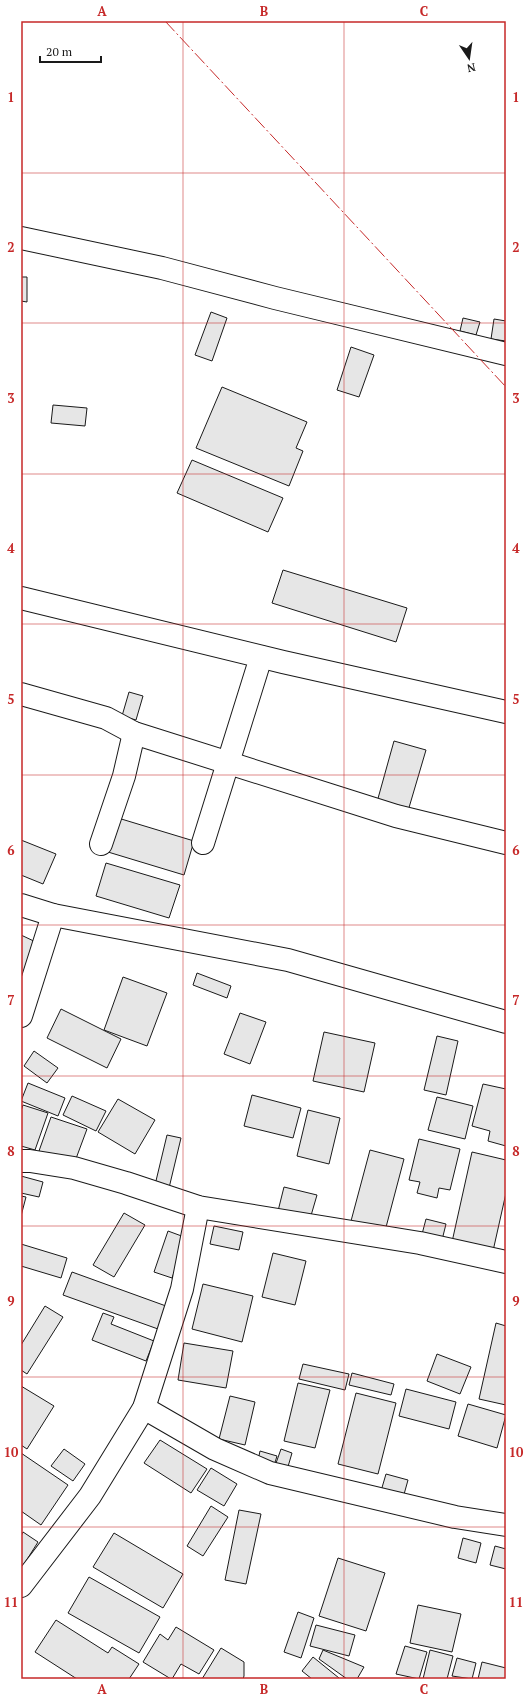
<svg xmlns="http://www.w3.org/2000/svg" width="527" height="1700" viewBox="0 0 527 1700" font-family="'PT Serif',serif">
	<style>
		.building { fill: #e6e6e6; stroke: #1a1a1a }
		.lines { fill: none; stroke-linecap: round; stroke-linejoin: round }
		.minor-casing { stroke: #1a1a1a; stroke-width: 24 }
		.minor { stroke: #fff; stroke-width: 22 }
		.power { stroke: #c62828; stroke-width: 1; stroke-dasharray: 14 3 2 3; stroke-linecap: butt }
		.grid { fill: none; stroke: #c62828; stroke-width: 1; stroke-opacity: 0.55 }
		.neatline { fill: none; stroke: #c62828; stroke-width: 1.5 }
		.grid-label { font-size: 13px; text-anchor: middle; font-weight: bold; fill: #c62828 }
	</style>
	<rect width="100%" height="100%" fill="#fff"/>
	<g class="building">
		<path d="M21 277H27V302L21 301Z"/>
		<path d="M211 312 227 318 212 361 195 355Z"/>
		<path d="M463 318 480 322 476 335 460 331Z"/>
		<path d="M494 319 506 321V341L491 339Z"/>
		<path d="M351 347 374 355 359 397 337 390Z"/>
		<path d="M222 387 307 422 296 448 303 451 289 486 196 448Z"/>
		<path d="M53 405 87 408 85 426 51 423Z"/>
		<path d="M192 460 283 498 268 532 177 493Z"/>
		<path d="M283 570 407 608 396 642 272 603Z"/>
		<path d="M129 692 143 696 136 720 122 716Z"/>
		<path d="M394 741 426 750 408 811 377 802Z"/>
		<path d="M118 818 194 841 184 875 108 852Z"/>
		<path d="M21 840 56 854 43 884 21 875Z"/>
		<path d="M106 863 180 885 169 918 96 896Z"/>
		<path d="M21 935 40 944 21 982Z"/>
		<path d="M197 973 231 986 227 998 193 985Z"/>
		<path d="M123 977 167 993 147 1046 104 1030Z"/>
		<path d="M61 1009 121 1039 107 1068 47 1038Z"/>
		<path d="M240 1013 266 1022 250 1064 224 1054Z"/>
		<path d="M324 1032 375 1043 364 1092 313 1081Z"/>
		<path d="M437 1036 458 1041 446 1095 424 1090Z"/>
		<path d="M34 1051 58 1068 47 1083 24 1066Z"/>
		<path d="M28 1083 65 1098 58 1116 21 1101Z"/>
		<path d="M483 1084 506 1089V1146L488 1141 490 1131 472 1126Z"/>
		<path d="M252 1095 301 1108 293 1138 244 1126Z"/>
		<path d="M72 1096 106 1111 96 1131 63 1115Z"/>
		<path d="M437 1097 473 1106 465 1139 428 1130Z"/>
		<path d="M118 1099 155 1120 135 1154 98 1132Z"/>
		<path d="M23 1105 48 1113 35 1150 21 1146V1111Z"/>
		<path d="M308 1110 340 1118 329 1164 297 1156Z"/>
		<path d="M51 1117 87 1129 74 1164 39 1151Z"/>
		<path d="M167 1135 181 1138 169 1188 155 1185Z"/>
		<path d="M419 1139 460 1149 450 1190 439 1188 437 1198 417 1193 420 1182 409 1180Z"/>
		<path d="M370 1150 404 1159 385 1231 351 1221Z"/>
		<path d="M472 1152 506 1160V1193L493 1251 452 1242Z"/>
		<path d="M21 1176 43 1182 39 1197 21 1193Z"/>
		<path d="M284 1187 317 1195 310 1219 278 1211Z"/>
		<path d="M21 1196 26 1197 21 1216Z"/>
		<path d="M124 1213 145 1225 114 1277 93 1265Z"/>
		<path d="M426 1219 446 1224 441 1244 421 1238Z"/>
		<path d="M214 1226 243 1232 239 1250 210 1244Z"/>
		<path d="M168 1231 187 1238 172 1278 154 1272Z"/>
		<path d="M21 1244 67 1258 61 1278 21 1266Z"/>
		<path d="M273 1253 306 1261 295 1305 262 1297Z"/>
		<path d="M72 1272 166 1306 158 1329 63 1295Z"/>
		<path d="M203 1284 253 1296 242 1342 192 1329Z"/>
		<path d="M45 1306 63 1317 27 1374 21 1370V1345Z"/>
		<path d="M103 1313 114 1317 111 1324 154 1341 146 1361 92 1340Z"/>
		<path d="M496 1323 506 1326V1405L479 1399Z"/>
		<path d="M184 1343 233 1351 226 1388 178 1380Z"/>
		<path d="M437 1354 471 1367 460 1394 427 1381Z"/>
		<path d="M303 1364 349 1374 345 1390 299 1379Z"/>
		<path d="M352 1373 394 1384 391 1395 349 1385Z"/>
		<path d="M298 1383 330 1390 315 1448 284 1441Z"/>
		<path d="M21 1386 54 1406 27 1449 21 1445Z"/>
		<path d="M406 1389 456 1402 449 1429 399 1416Z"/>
		<path d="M356 1393 396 1403 378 1474 338 1464Z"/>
		<path d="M230 1396 255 1402 245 1445 219 1439Z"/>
		<path d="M468 1404 506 1415 497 1448 458 1436Z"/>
		<path d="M160 1440 207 1469 191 1493 144 1463Z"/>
		<path d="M64 1449 85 1464 73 1481 51 1466Z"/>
		<path d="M281 1449 292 1453 287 1470 275 1466Z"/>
		<path d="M260 1451 277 1456 273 1469 257 1465Z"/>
		<path d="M21 1453 68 1485 41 1525 21 1511Z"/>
		<path d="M211 1468 237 1484 224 1506 197 1490Z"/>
		<path d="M386 1474 408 1480 403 1498 381 1491Z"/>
		<path d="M211 1506 228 1517 203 1556 187 1546Z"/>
		<path d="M239 1510 261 1514 246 1584 225 1580Z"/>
		<path d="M23 1532 38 1542 21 1569V1536Z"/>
		<path d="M114 1533 183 1574 163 1608 93 1567Z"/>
		<path d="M463 1538 481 1543 476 1563 458 1558Z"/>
		<path d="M495 1546 506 1549V1569L490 1565Z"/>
		<path d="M338 1558 385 1573 366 1631 319 1616Z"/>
		<path d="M89 1577 160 1617 139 1653 68 1613Z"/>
		<path d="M418 1605 461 1614 452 1652 410 1643Z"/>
		<path d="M298 1612 314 1618 301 1658 284 1652Z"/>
		<path d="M56 1620 108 1653 112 1647 139 1664 129 1679H77L35 1652Z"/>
		<path d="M316 1625 355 1635 349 1656 310 1646Z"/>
		<path d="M176 1627 214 1650 199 1674 181 1664 172 1679H171L143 1662 160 1634 168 1640Z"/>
		<path d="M405 1646 427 1652 419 1679 396 1674Z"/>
		<path d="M221 1648 244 1662V1676L243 1679H202Z"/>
		<path d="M323 1650 364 1667 357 1679H347L319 1659Z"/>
		<path d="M430 1650 453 1656 447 1679H423Z"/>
		<path d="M313 1657 339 1678 337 1679H312L302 1671Z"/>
		<path d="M457 1658 476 1663 472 1679 452 1676Z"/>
		<path d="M482 1662 506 1668V1679H478Z"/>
	</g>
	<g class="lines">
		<g class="minor-casing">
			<g id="minor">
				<path d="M21 238 162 268 275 298 506 354"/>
				<path d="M21 598 283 662 506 712"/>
				<path d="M21 694 106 718 134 733 396 816 506 843"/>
				<path d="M203 843 261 657"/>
				<path d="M101 844 124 776 134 733"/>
				<path d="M21 905 53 915 288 960 506 1022"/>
				<path d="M21 1016 53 915"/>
				<path d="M21 1161H30L74 1168 126 1183 198 1207 420 1243 506 1262"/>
				<path d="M144 1408 215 1449 270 1473 455 1517 506 1525"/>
				<path d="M21 1586 90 1496 144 1408 182 1289 198 1207"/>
			</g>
		</g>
		<use href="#minor" class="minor"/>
		<path class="power" d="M165 21 506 387"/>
	</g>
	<path class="grid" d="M183 21V1679M344 21V1679M21 173H506M21 323H506M21 474H506M21 624H506M21 775H506M21 925H506M21 1076H506M21 1226H506M21 1377H506M21 1527H506"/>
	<rect width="527" height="1700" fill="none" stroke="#ffffff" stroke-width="44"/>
	<g transform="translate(469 58) rotate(167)" stroke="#ffffff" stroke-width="3" paint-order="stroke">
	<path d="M0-3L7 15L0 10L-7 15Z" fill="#1a1a1a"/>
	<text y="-6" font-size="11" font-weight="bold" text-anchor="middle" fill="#1a1a1a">N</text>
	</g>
	<path d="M40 56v6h61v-6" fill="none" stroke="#1a1a1a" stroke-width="2"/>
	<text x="46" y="56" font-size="12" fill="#1a1a1a" stroke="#ffffff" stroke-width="3" paint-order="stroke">20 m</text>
	<rect x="22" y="22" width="483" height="1656" class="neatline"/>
	<g class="grid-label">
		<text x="102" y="16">A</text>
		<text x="264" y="16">B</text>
		<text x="424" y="16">C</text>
		<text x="11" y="102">1</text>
		<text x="516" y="102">1</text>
		<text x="11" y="252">2</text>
		<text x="516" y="252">2</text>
		<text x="11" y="403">3</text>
		<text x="516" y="403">3</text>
		<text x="11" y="553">4</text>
		<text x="516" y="553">4</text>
		<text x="11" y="704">5</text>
		<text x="516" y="704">5</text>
		<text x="11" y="855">6</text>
		<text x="516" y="855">6</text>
		<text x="11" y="1005">7</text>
		<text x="516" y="1005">7</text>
		<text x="11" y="1156">8</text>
		<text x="516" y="1156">8</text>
		<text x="11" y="1306">9</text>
		<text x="516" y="1306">9</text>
		<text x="11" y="1457">10</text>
		<text x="516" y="1457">10</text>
		<text x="11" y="1607">11</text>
		<text x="516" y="1607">11</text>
		<text x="102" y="1694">A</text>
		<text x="264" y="1694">B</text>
		<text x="424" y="1694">C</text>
	</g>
</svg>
